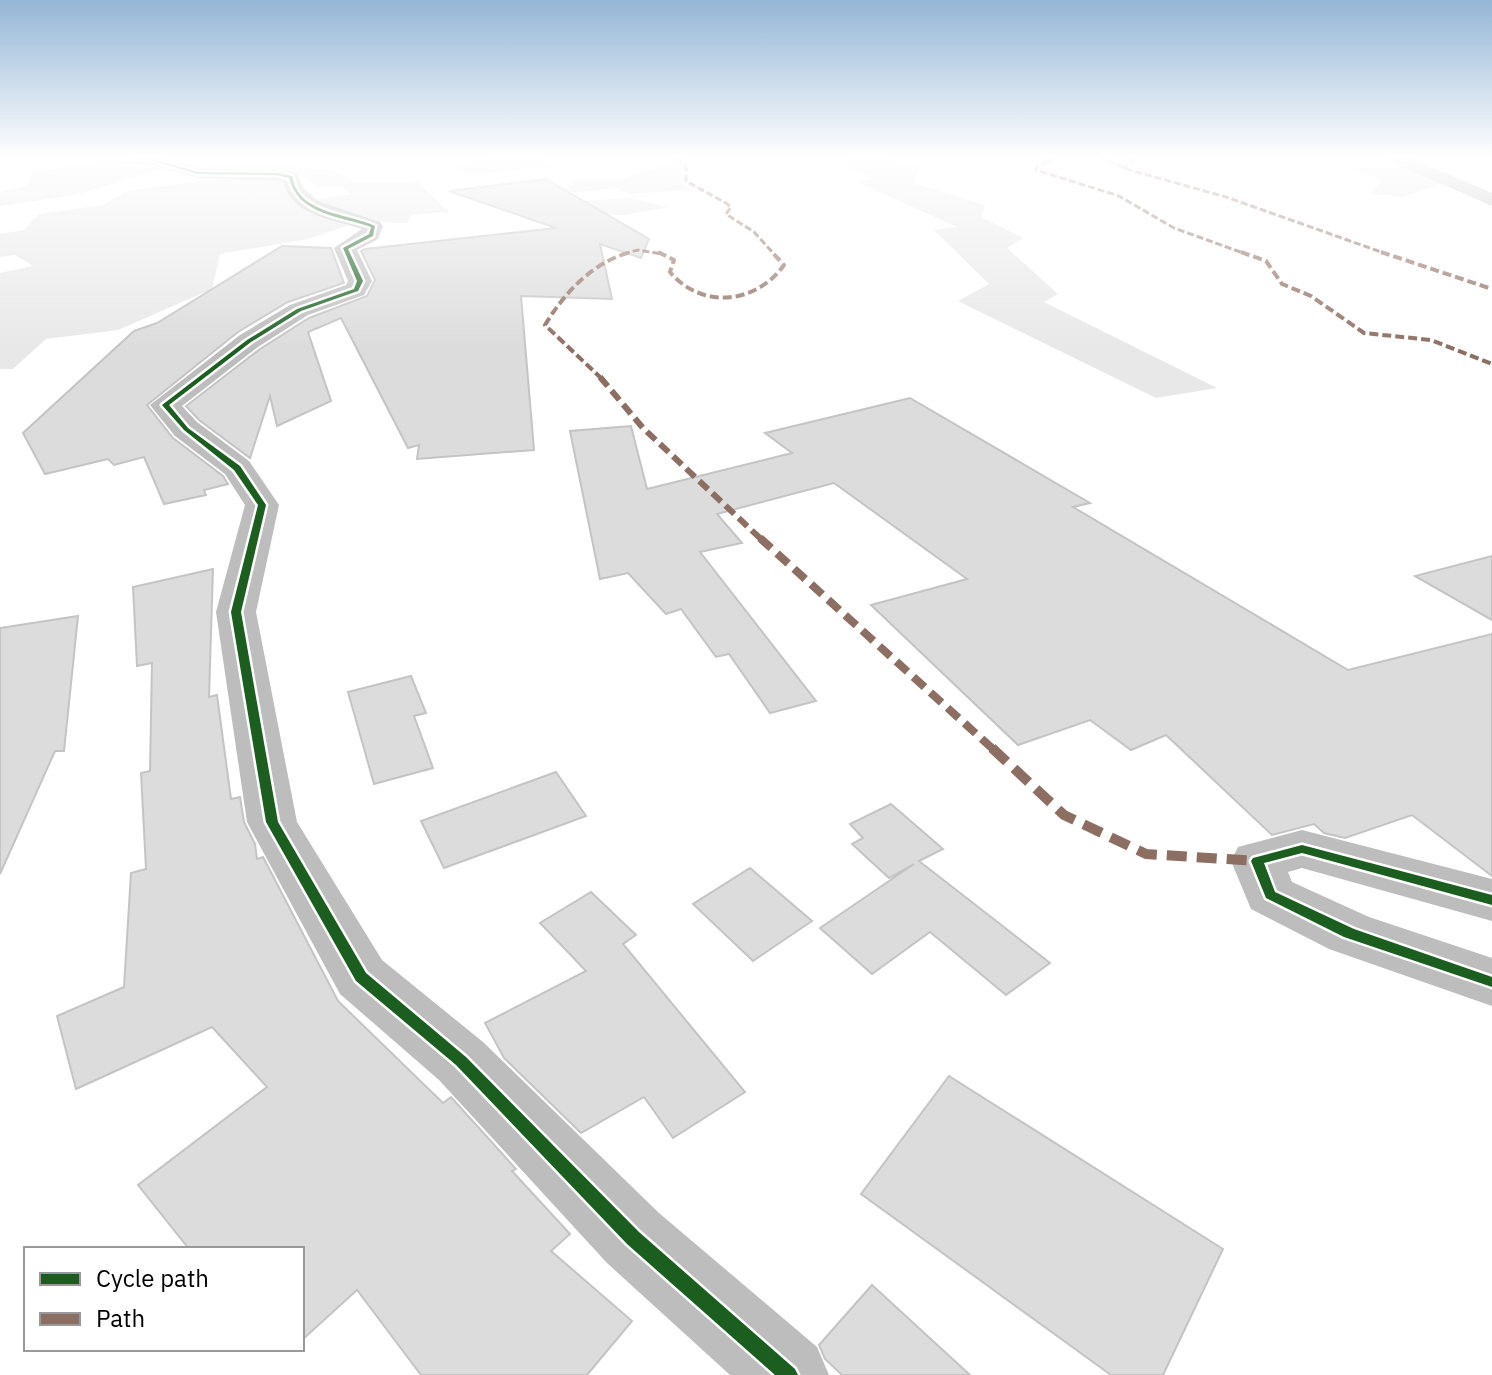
<svg xmlns="http://www.w3.org/2000/svg" width="1492" height="1375" viewBox="0 0 1492 1375" font-family="'IBM Plex Sans',sans-serif">
	<style>
		.green { fill: #e8e8e8 }
		.building { fill: #dcdcdc; stroke: #c4c4c4; stroke-width: 2 }
		.lines { fill: none; stroke-linecap: round; stroke-linejoin: round }
		.minor { fill: #bdbdbd; fill-rule: evenodd }
		.secondary { fill: #bfbfbf; fill-rule: evenodd }
		.quiet-far4 { stroke: #8d6e63; stroke-width: 3; stroke-dasharray: 7 3; stroke-linecap: butt }
		.quiet-far3 { stroke: #8d6e63; stroke-width: 4; stroke-dasharray: 9 4; stroke-linecap: butt }
		.quiet-far2 { stroke: #8d6e63; stroke-width: 6; stroke-dasharray: 12 6; stroke-linecap: butt }
		.quiet-far1 { stroke: #8d6e63; stroke-width: 8; stroke-dasharray: 15 8; stroke-linecap: butt }
		.quiet { stroke: #8d6e63; stroke-width: 10; stroke-dasharray: 20 10; stroke-linecap: butt }
		.cycleway-casing { stroke: #fff; stroke-width: 5 }
		.cycleway { fill: #1b5e20; fill-rule: evenodd }
	</style>
	<rect width="100%" height="100%" fill="#fff"/>
	<g class="green">
		<path d="M491 157H543L554 168 469 174 454 166Z"/>
		<path d="M842 157H885L921 168 913 183 985 205 981 217 1023 238 1007 248 1058 294 1044 302 1217 388 1156 398 958 301 989 284 934 230 957 227 857 182 874 178 848 167Z"/>
		<path d="M107 159 148 161 164 168 75 195 0 206V192L27 186 32 172Z"/>
		<path d="M677 160 682 168 681 182 690 190 630 194 616 188 570 193 583 201 628 198 668 207 626 215 561 213 573 180H619Z"/>
		<path d="M215 163 277 165 332 170 356 183 416 181 449 212 412 215 407 223C376 223 341 218 315 199L351 194 342 187H316L305 178 283 173 202 171Z"/>
		<path d="M1405 166 1442 184 1403 197 1372 194 1382 180 1346 168Z"/>
		<path d="M247 175 285 178C289 211 329 214 356 223L308 239 220 254 212 289 118 330 46 339 13 369H0V273L33 266 15 255 0 257V234L24 230 39 214 103 205 126 191Z"/>
	</g>
	<g class="building">
		<path d="M546 179 649 239 641 258 600 244 612 299 521 296 534 450 417 459 419 445 408 448 341 318 308 332 331 401 277 426 270 396 250 458 199 420 186 406 260 349 309 318 367 296 375 280 361 251 365 249 556 228 449 191Z"/>
		<path d="M282 246 331 248 344 283 288 302 238 332 147 405 173 438 223 476 228 484 204 490 206 495 164 504 144 457 114 465 108 459 45 474 23 433 134 331 157 323Z"/>
		<path d="M910 398 1090 503 1073 507 1348 670 1492 634V876L1412 815 1345 838 1324 833 1314 824 1272 835 1166 735 1131 750 1090 720 1018 745 871 605 967 579 834 483 717 514 742 543 700 552 816 701 770 713 729 654 716 657 681 609 666 614 628 573 600 579 570 431 631 426 647 489 792 453 765 433Z"/>
		<path d="M1492 556V620L1415 576Z"/>
		<path d="M213 569 209 697 217 695 231 799 240 797 244 822 255 844 257 859 263 857 338 1001 443 1103 451 1097 516 1169 512 1171 570 1234 551 1251 632 1321 587 1375H421L357 1290 302 1340V1249H189L138 1185 267 1087 212 1027 76 1089 57 1016 124 987 131 873 146 869 141 773 150 771 152 663 137 666 133 587Z"/>
		<path d="M78 616 64 751H55L0 874V628Z"/>
		<path d="M411 676 426 713 414 716 433 768 374 784 348 692Z"/>
		<path d="M556 772 586 816 444 868 421 821Z"/>
		<path d="M891 804 943 849 919 861 1050 963 1006 995 930 932 872 974 820 928 914 864 889 878 852 844 863 838 850 824Z"/>
		<path d="M750 868 812 921 753 961 693 904Z"/>
		<path d="M591 892 636 935 623 944 745 1092 673 1138 644 1097 581 1133 504 1058 485 1023 586 971 540 923Z"/>
		<path d="M949 1076 1223 1249 1163 1375H1111L861 1194Z"/>
		<path d="M872 1285 970 1375H842L825 1359 819 1345Z"/>
	</g>
	<g class="lines">
		<g class="minor">
			<path d="M102 157H160L199 168 291 172 297 173 303 188 318 201 380 222 383 226 378 239 357 250 372 281 364 295 308 315 258 347 182 406 197 422 249 461 279 505 256 612 297 822 382 960 483 1042 659 1213 817 1347 829 1375H730L607 1263 439 1080 340 994 247 822 216 612 245 505 225 474 175 436 150 405 240 335 290 305 346 285 348 281 334 248 362 229C333 219 291 216 283 181L198 178 149 164 110 162Z"/>
			<path d="M1302 830 1492 879V921L1302 868 1288 872 1292 882 1369 917 1492 958V1006L1329 949 1251 909 1231 861 1238 847Z"/>
		</g>
		<path class="secondary" d="M1387 157H1408L1492 193V206L1389 161Z"/>
		<g class="quiet-far4">
			<path d="M678 157 686 168V181L726 203 731 207 726 214 754 232 774 254"/>
			<path d="M1046 157 1051 161 1037 166 1036 170 1119 196 1174 228 1246 254"/>
			<path d="M1098 157 1130 170 1226 197 1387 254"/>
			<path d="M1123 169 1138 157"/>
			<path d="M623 254 638 250 662 254"/>
		</g>
		<g class="quiet-far3">
			<path d="M658 252 674 260 670 272C702 310 756 304 784 265L772 252"/>
			<path d="M1241 252 1266 261 1282 284 1311 296 1364 333 1431 340 1492 364"/>
			<path d="M1381 252 1492 289"/>
			<path d="M602 379 545 325C565 292 593 262 631 252"/>
		</g>
		<path class="quiet-far2" d="M600 377 643 428 762 540"/>
		<path class="quiet-far1" d="M760 538 994 750"/>
		<path class="quiet" d="M992 748 1064 815 1146 854 1257 861"/>
		<g class="cycleway-casing">
			<g id="cycleway">
				<path d="M108 157 150 158 198 172 277 173 292 176C294 180 294 185 296 188 308 214 353 215 375 226L373 236 348 249 363 281 358 291 301 311 251 342 169 405 188 428 240 466 266 505 241 612 278 822 366 973 466 1057 639 1232 795 1369 798 1375H775L627 1244 456 1065 356 981 266 822 231 612 258 505 234 470 184 430 162 405 247 340 297 309 354 289 357 281 343 248 369 234 371 227C340 216 298 215 289 178L277 175 198 174 150 160Z"/>
				<path d="M1302 845 1492 895V905L1302 853 1264 863 1275 892 1354 929 1492 977V987L1344 937 1266 898 1251 861 1253 858Z"/>
			</g>
		</g>
		<use href="#cycleway" class="cycleway"/>
	</g>
	<linearGradient id="sky" x2="0" y2="1"><stop stop-color="#95b6d6"/><stop offset="0.45" stop-color="#fff"/><stop offset="1" stop-color="#fff" stop-opacity="0"/></linearGradient>
	<rect width="1492" height="349" fill="url(#sky)"/>
	<rect x="24" y="1247" width="280" height="104" fill="#ffffff" stroke="#999999" stroke-width="2"/>
	<rect x="40" y="1273" width="40" height="12" fill="#1b5e20" stroke="#999999" stroke-width="2"/>
	<text x="96" y="1287" font-size="24" fill="#000000">Cycle path</text>
	<rect x="40" y="1313" width="40" height="12" fill="#8d6e63" stroke="#999999" stroke-width="2"/>
	<text x="96" y="1327" font-size="24" fill="#000000">Path</text>
</svg>
